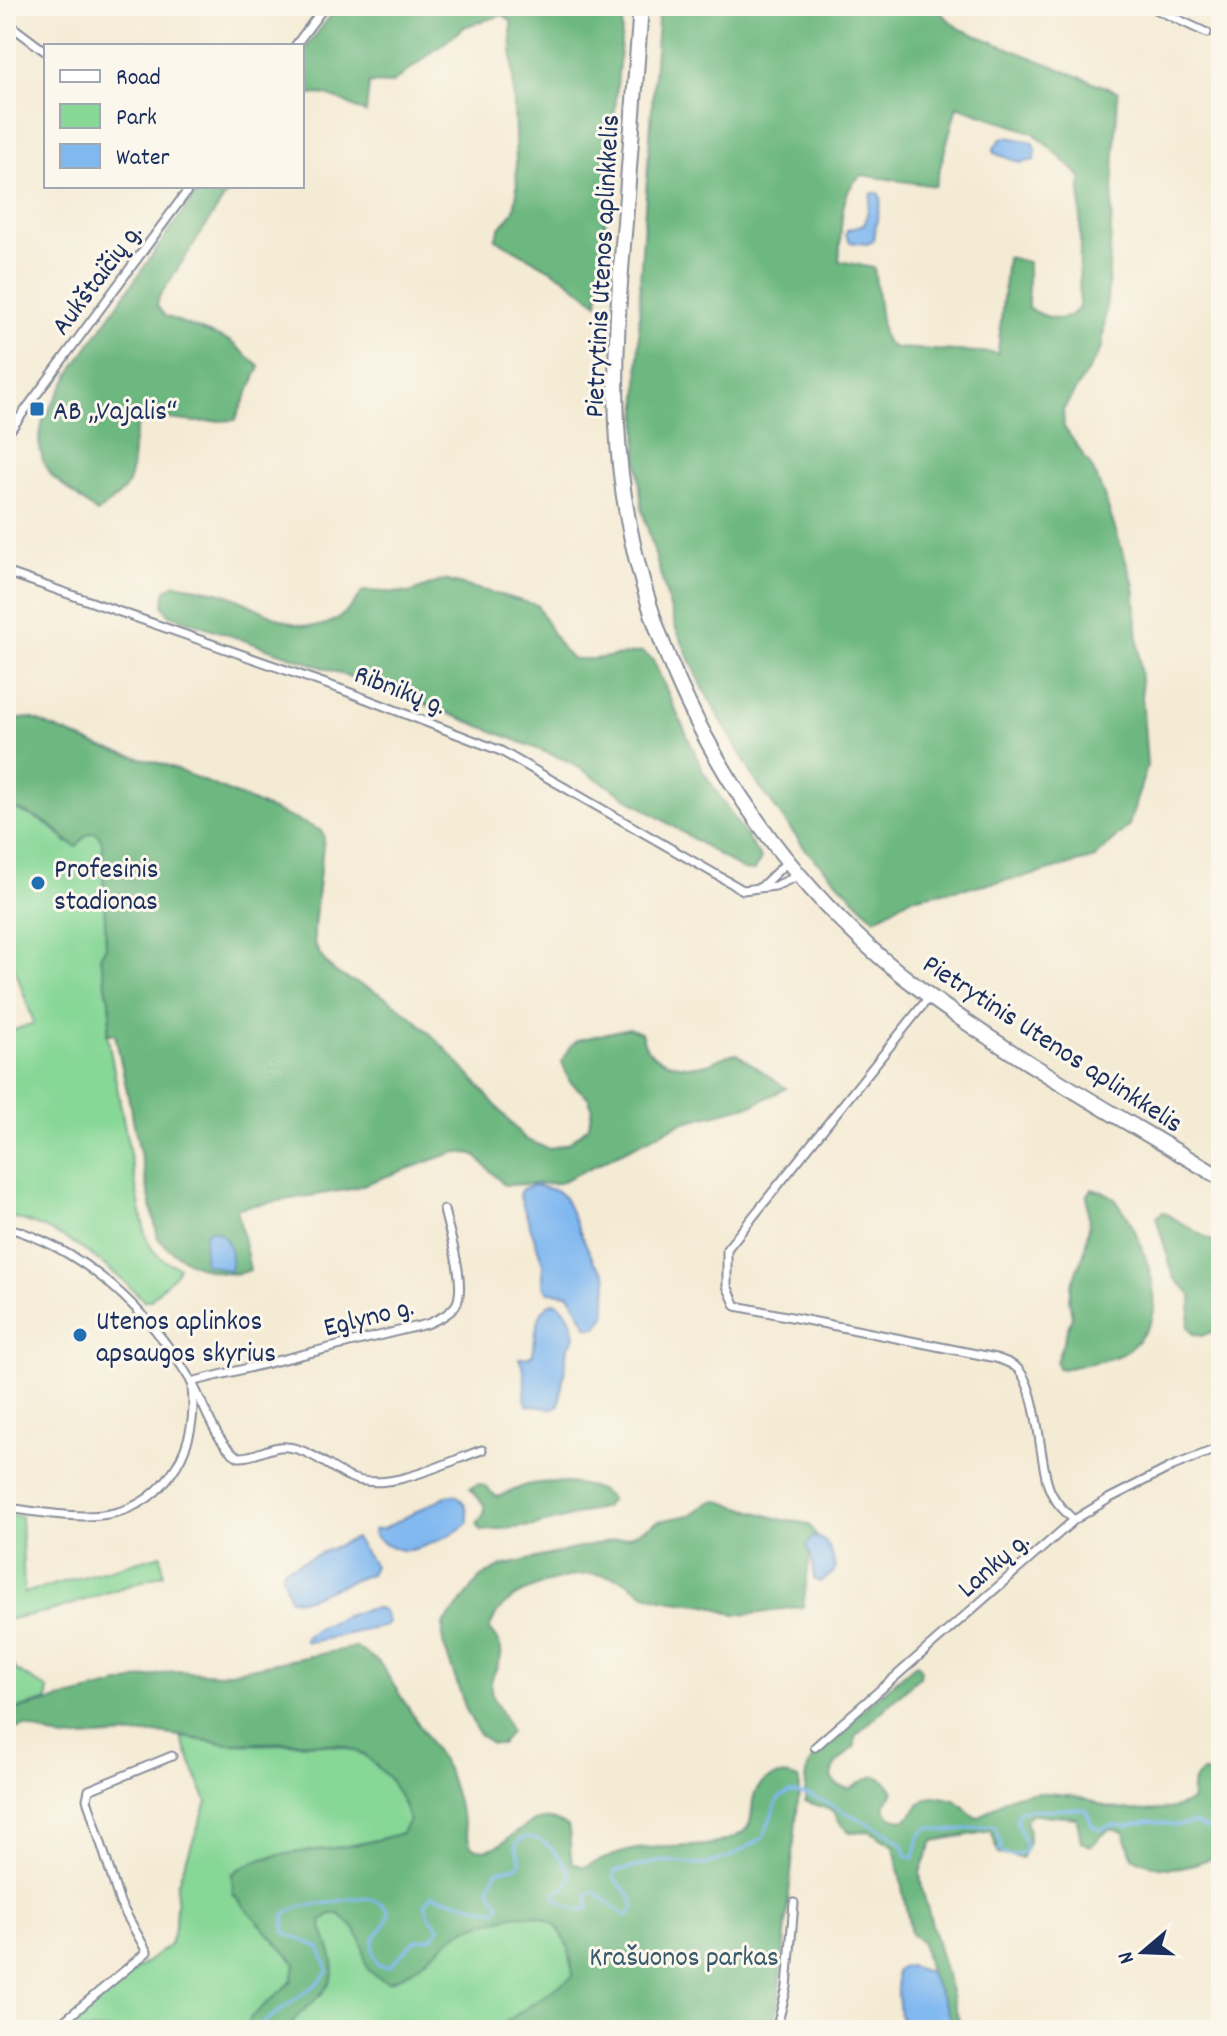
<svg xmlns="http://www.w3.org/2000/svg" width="1227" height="2036" viewBox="0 0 1227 2036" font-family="Dekko,sans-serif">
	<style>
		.green { fill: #87d797; stroke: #51837a; stroke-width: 2 }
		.forest { fill: #6db880; stroke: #44746f; stroke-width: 2; fill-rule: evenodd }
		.water { fill: #80b8f0; stroke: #4e74a7; stroke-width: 2 }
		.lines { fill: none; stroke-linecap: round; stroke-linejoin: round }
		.stream { stroke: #80b8f0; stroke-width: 3 }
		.street-casing { stroke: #888d99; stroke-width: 11 }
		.highway-casing { stroke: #888d99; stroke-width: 18 }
		.street { stroke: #fff; stroke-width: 7 }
		.highway { stroke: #fff; stroke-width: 14 }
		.poi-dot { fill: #1f6fb2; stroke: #fbf7ec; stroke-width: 3 }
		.labels { text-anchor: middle; stroke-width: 6; stroke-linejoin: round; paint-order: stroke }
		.street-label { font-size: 28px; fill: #1b2f5e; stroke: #fbf7ec }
		.poi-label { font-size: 28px; fill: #1b2f5e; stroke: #fbf7ec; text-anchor: start }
		.park-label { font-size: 28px; fill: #36596c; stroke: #fbf7ec }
	</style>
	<rect width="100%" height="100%" fill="#fbf7ec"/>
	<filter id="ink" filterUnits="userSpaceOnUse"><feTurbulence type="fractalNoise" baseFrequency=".0125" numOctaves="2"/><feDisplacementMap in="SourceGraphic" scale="16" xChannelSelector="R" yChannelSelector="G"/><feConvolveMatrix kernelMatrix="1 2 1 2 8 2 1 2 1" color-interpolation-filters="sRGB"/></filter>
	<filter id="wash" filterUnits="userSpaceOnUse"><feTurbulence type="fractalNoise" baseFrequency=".006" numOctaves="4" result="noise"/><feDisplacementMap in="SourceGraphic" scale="32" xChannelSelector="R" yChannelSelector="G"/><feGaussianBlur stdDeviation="1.8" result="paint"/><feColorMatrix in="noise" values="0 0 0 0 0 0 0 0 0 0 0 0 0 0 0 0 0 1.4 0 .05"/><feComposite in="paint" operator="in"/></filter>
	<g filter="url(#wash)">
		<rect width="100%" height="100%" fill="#f4ebd4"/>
		<g class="green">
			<path d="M6 806C30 814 51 823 67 843L93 832H97L102 842 106 947 100 957 111 1010 107 1034 145 1234C152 1253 160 1260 179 1267L176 1273 150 1300H144C105 1262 60 1227 6 1216V1033L34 1023 6 943Z"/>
			<path d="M6 1516H21L24 1593 161 1555 164 1574 51 1611 9 1619 6 1623Z"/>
			<path d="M6 1653 17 1671 48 1689V1700L6 1712Z"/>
			<path d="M181 1737C197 1739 214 1743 230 1744 309 1749 379 1720 409 1820L402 1833C382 1839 362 1844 341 1847 304 1853 264 1851 232 1874L322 1928 321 1921 331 1914H339L472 1877 772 2030H64L137 1969 170 1945 175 1927 177 1885 207 1802Z"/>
		</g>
		<g class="forest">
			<path d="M338 6H624L598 303 562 276 495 239 500 228 514 211 517 191 511 21 503 15 466 26 391 84 369 83 366 113C347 105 323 86 302 98V53Z"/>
			<path d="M659 6H933L958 28 1118 92 1108 288 1102 348 1063 410 1064 427 1092 468 1103 493 1134 585 1147 766 1129 825 1095 858 1029 876 911 898 875 919 806 850 757 783 705 692 676 629 642 509 637 456 640 280ZM957 106 1034 133 1081 177 1079 308C1060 327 1050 317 1028 309V262L1007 257 998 353 895 348 887 344 883 335 874 268 839 261C842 234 837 191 862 175L935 186Z"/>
			<path d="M201 186H232L159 297 157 306 165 316 230 341 260 367 235 420 195 422 161 418 138 425C128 445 138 475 122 492 115 500 105 506 97 513L53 477 43 461 39 442 43 420 76 364Z"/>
			<path d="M444 580 537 605C549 624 556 645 572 659H594L642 652 653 660 703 771 761 859 754 871 743 870 568 761 397 693 168 614 163 605 166 590 175 584C194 588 218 590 235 598 285 620 325 652 363 591L409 593Z"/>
			<path d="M31 718 100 747 166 765 320 830 324 835C323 855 310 934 315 945 333 984 357 978 387 998 436 1030 485 1095 525 1139L548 1149 569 1143 589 1126 592 1107 588 1097 570 1082 562 1062 570 1047 578 1040 629 1028 641 1033C643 1038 644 1046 648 1050 661 1065 690 1069 707 1064 718 1061 725 1053 737 1054L786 1088 755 1104 681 1123 559 1183 504 1185 474 1154 455 1152 351 1189 237 1208 250 1270C221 1282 177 1260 158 1238L115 1034H107L111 1010 100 956 106 947 102 842 97 833C87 830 82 840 77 847 67 843 64 836 56 830 41 818 24 812 6 806V737L20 719Z"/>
			<path d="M1092 1189C1097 1191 1105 1192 1110 1195 1133 1212 1158 1281 1154 1309 1153 1324 1139 1341 1128 1350 1117 1360 1079 1365 1063 1369L1058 1368 1056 1362 1072 1316 1069 1299 1071 1285 1084 1253 1089 1226 1087 1196Z"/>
			<path d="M1163 1212 1221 1246V1330L1201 1335 1193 1334 1188 1327 1192 1296 1174 1278 1156 1217Z"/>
			<path d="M478 1484 484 1486 497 1497C507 1494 517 1488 527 1485 547 1480 599 1481 611 1500L604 1507 534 1526 481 1531 477 1523 484 1514 485 1506 470 1488Z"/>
			<path d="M719 1501 783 1520 798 1521 809 1525 817 1537H813L808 1550 810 1554 803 1607C779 1607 753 1618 730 1613 722 1612 715 1606 707 1605 686 1602 666 1602 646 1594 639 1591 633 1585 625 1581 595 1567 559 1577 530 1589 510 1598 496 1608 489 1630 517 1659 488 1666 491 1690 493 1701 506 1718 510 1732L501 1744H491L478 1733 466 1709 443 1643V1625L481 1577 502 1566 630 1536 659 1521 690 1515 710 1502Z"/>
			<path d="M356 1647 379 1662 447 1769 471 1846C499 1863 519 1816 550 1819 556 1820 563 1824 568 1826 572 1841 568 1853 573 1863L584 1867C601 1860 618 1852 637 1849 670 1844 709 1852 740 1834 755 1826 750 1810 754 1796 761 1776 783 1771 800 1780L778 2007 772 2030H494L573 1976C569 1924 547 1905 496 1920 484 1923 470 1926 460 1932 436 1949 417 1971 389 1982 351 1968 373 1956 357 1933 353 1926 345 1920 339 1914H331L321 1921C323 1934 329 1945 332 1957 339 1983 320 1995 304 2010 297 2015 293 2023 288 2030H246L250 2018 291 1982 296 1964 233 1894 232 1874C264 1851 303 1853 341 1847 362 1844 382 1839 402 1833L409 1820 403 1802 389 1778 365 1755 341 1745 297 1742 230 1744 160 1733 63 1739 25 1726 16 1729 6 1725V1712L173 1671 220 1674Z"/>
			<path d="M917 1663 921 1669 920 1676 855 1736V1746L835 1765 832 1777 837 1785 849 1789C870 1779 878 1765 893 1792L884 1806C888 1818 893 1819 905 1820 919 1810 920 1794 940 1797 946 1798 953 1799 958 1802 967 1808 968 1815 978 1818 992 1810 1006 1796 1021 1794 1041 1792 1065 1794 1084 1798 1090 1799 1096 1803 1101 1805 1123 1812 1175 1815 1192 1799 1191 1786 1192 1780 1203 1772L1221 1773V1855C1186 1867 1166 1876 1132 1857L1124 1832 1109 1829 1091 1846 1081 1842 1077 1818 1030 1814 1026 1820C1031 1835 1030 1845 1021 1858L999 1854 991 1831 933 1841 920 1872 922 1889 959 2021H949L946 2007 929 1972 922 1942 911 1934 894 1846 869 1831 850 1832 840 1823 834 1811 805 1801C806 1774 805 1764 824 1743Z"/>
		</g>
		<g class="water">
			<path d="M1007 137 1032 142 1036 150 1035 160 1021 163 994 153V148L1001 139Z"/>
			<path d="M871 193H878L881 198 873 241 867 244 850 242 846 235 847 230 865 224Z"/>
			<path d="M534 1185 557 1191 564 1197 594 1262 605 1273 607 1278 605 1316 597 1327H588L569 1294 549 1292 543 1285V1263L519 1194 522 1189Z"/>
			<path d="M211 1230C230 1233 233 1255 230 1271L204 1263 205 1233Z"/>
			<path d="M553 1302C568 1306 573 1322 575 1337L568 1347 559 1405 551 1409 527 1405C521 1388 530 1378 519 1358L529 1357 533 1354C536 1336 535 1310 553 1302Z"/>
			<path d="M456 1495C466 1503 467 1509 468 1522 460 1532 417 1552 403 1550 392 1549 383 1543 374 1536L373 1530 383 1529 446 1496Z"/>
			<path d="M813 1537C832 1540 831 1553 835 1568L832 1574 820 1582 814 1579 812 1559 807 1546Z"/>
			<path d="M355 1538 374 1566 370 1574 302 1600 290 1599 282 1575 284 1569Z"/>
			<path d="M379 1608 384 1611 388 1622 385 1626 315 1641 306 1642 304 1639C314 1626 362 1608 379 1608Z"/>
			<path d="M909 1966 929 1972 946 2007 953 2030H905L900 2016 896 1972 900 1968Z"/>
		</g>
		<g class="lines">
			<path class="stream" d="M253 2030 319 1982 328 1971 320 1948 284 1932 285 1914C298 1905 306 1906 322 1904 345 1901 372 1889 389 1911 387 1938 362 1928 378 1965L389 1967 416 1940 432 1938 440 1928 429 1916 425 1904 432 1895 496 1911 500 1905 489 1887 497 1871 517 1866 521 1861 515 1846C530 1819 566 1859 571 1877L565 1888 555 1892 554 1895 561 1902 580 1911 589 1908 587 1894 595 1892 626 1916 634 1909 632 1898 614 1878 615 1871 664 1861 704 1865 730 1857 763 1838 778 1799 790 1792 812 1796 888 1833 903 1845 907 1856 914 1858 919 1836 929 1827 945 1831 994 1826 1002 1846 999 1850C1007 1858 1015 1856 1024 1852L1026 1845 1016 1820 1020 1810 1085 1809 1093 1826 1101 1829 1113 1825 1128 1826 1149 1821 1175 1825 1195 1823 1207 1829 1219 1826 1221 1822"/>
		</g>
	</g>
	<g filter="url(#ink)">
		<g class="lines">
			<g class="street-casing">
				<g id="street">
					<path d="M1149 6 1207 33"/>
					<path d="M6 22 46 52"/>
					<path d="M295 46 325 6"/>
					<path d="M6 436 191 186"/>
					<path d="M6 572 343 690 501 751 743 890 775 886 798 876"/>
					<path d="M761 887 787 862"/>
					<path d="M930 996 727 1249V1286L736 1306 996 1358C1004 1361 1012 1363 1018 1369 1038 1390 1039 1456 1048 1485 1053 1500 1063 1510 1074 1520"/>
					<path d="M6 1227C86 1250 149 1311 191 1381 204 1403 216 1446 239 1457 256 1458 270 1445 287 1447 308 1449 328 1466 347 1476 385 1495 444 1463 482 1450"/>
					<path d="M191 1382 427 1324C438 1319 451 1314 457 1303 466 1282 449 1233 444 1210"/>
					<path d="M6 1508C74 1516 136 1533 177 1465 191 1441 195 1414 192 1388"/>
					<path d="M815 1747 1074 1520 1110 1498 1173 1466 1221 1447"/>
					<path d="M6 2023 11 2030"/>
					<path d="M53 2030 147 1952 120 1903 87 1799 89 1790 172 1756"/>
					<path d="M776 2030 787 1987 794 1903"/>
				</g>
			</g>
			<g class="highway-casing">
				<path id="highway" d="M641 6C636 78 630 150 625 222 619 289 614 356 617 424 626 641 744 855 916 986 1011 1058 1119 1116 1221 1178"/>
			</g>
			<use href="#street" class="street"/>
			<use href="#highway" class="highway"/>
		</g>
	</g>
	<g class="poi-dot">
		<rect x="29" y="401" width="16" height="16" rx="4"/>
		<circle cx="38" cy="883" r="8"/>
		<circle cx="80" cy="1335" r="8"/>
	</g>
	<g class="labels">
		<g class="street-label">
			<text transform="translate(600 266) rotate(-87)" y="10">Pietrytinis Utenos aplinkkelis</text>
			<text transform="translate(95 278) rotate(-53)" y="10">Aukštaičių g.</text>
			<text transform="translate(401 688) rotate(21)" y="10">Ribnikų g.</text>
			<text transform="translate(1054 1042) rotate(33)" y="10">Pietrytinis Utenos aplinkkelis</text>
			<text transform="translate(368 1315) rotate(-14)" y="10">Eglyno g.</text>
			<text transform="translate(992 1563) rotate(-41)" y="10">Lankų g.</text>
		</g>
		<g class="poi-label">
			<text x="53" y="419">AB „Vajalis“</text>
			<text x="54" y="877">Profesinis<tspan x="54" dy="32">stadionas</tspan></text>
			<text x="96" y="1329">Utenos aplinkos<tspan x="96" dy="32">apsaugos skyrius</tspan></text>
		</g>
		<g class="park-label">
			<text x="684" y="1965">Krašuonos parkas</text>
		</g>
	</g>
	<rect width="1227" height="2036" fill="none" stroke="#fbf7ec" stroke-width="32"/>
	<rect x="44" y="44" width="260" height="144" fill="#fbf7ec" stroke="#a1a7b3" stroke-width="2"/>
	<rect x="60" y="70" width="40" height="12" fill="#ffffff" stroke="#a1a7b3" stroke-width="2"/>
	<text x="116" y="84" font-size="24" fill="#1b2f5e">Road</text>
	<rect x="60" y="104" width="40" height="24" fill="#87d797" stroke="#a1a7b3" stroke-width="2"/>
	<text x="116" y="124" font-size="24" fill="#1b2f5e">Park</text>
	<rect x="60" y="144" width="40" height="24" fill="#80b8f0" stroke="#a1a7b3" stroke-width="2"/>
	<text x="116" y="164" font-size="24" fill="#1b2f5e">Water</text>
	<g transform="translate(1143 1952) rotate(251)" stroke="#fbf7ec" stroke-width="6" paint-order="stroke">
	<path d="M0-6L14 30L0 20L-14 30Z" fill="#1b2f5e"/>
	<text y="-12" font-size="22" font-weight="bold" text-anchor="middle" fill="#1b2f5e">N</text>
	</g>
</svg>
